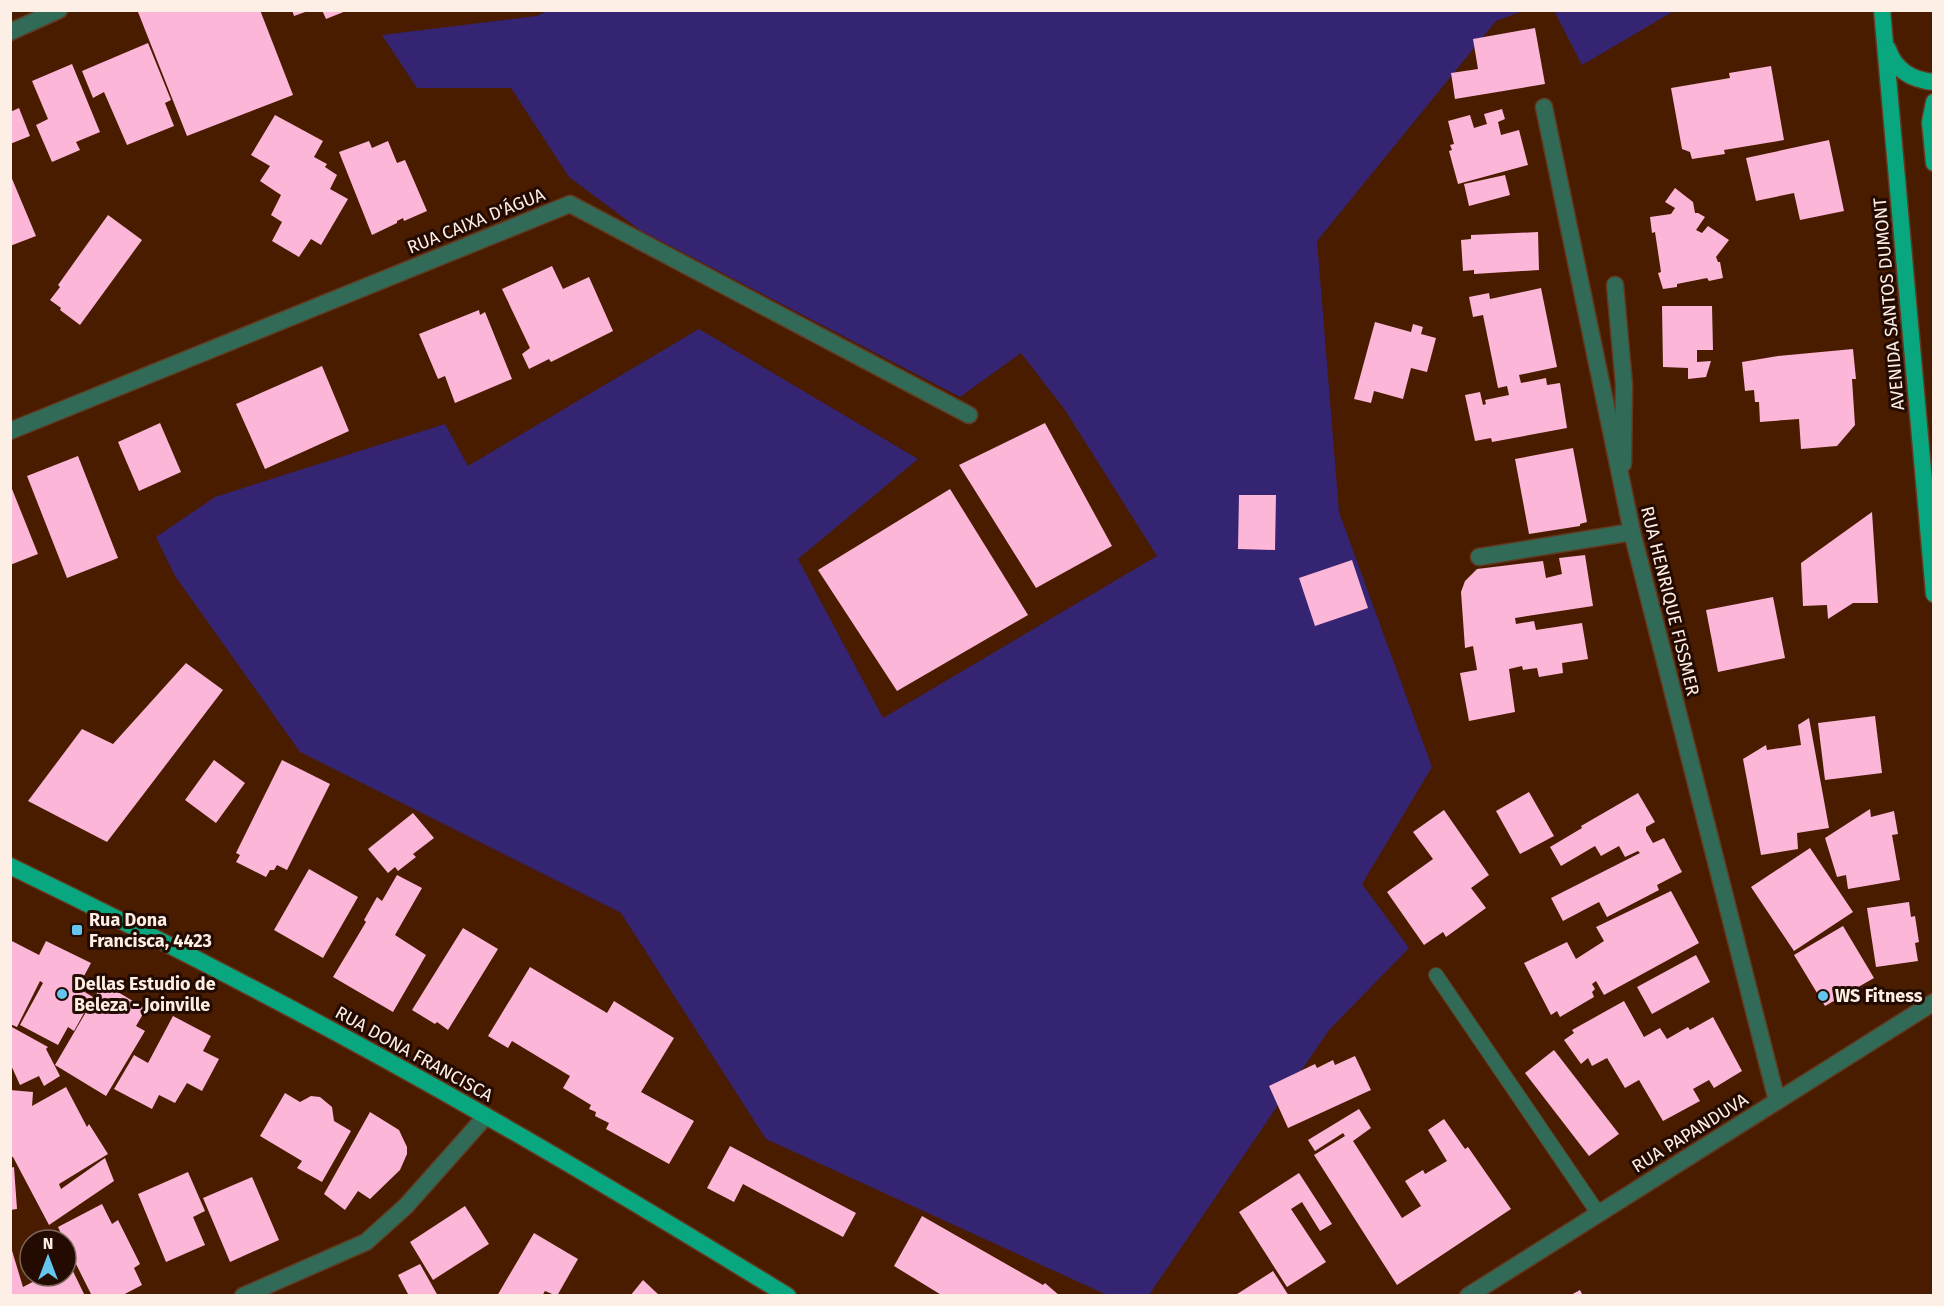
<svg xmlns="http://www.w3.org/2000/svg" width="1944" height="1306" viewBox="0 0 1944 1306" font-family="'Fira Sans',sans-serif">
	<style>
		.green { fill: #352471 }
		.building { fill: #fcb6d8 }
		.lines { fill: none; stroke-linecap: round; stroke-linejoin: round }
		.service-casing { stroke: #623920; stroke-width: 16 }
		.minor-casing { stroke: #623920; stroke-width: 19 }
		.primary-casing { stroke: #623920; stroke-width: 19 }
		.service { stroke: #316a56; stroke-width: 14 }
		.minor { stroke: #316a56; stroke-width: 16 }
		.primary { stroke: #08a77f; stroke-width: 16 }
		.poi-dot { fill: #64c5ee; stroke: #240b01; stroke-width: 2 }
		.labels { text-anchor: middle; stroke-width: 6; stroke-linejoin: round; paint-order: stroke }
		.street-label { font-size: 18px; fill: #fdeee6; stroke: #240b01 }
		.poi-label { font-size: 18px; font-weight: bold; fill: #fdeee6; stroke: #240b01; text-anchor: start }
	</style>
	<rect width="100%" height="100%" fill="#491c00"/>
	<g class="green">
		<path d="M551 10 1523 11 1496 21 1317 241 1339 512 1432 767 1362 884 1409 948 1329 1030 1149 1295H1107L766 1139 621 913 300 752 175 576 156 537 215 497 445 424 468 466 699 329 918 459 798 559 883 718 1157 556 1065 410 1021 353 960 397 640 230 569 177 511 88H417L382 35 536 16Z"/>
		<path d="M1554 11H1674L1582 65Z"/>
	</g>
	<g class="building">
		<path d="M142 10H260L293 95 187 136 138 12Z"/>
		<path d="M292 10H308V11L294 16Z"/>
		<path d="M322 10H346V11L326 19Z"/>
		<path d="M1535 28 1545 84 1455 99 1451 73 1478 69 1473 39Z"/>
		<path d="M148 43 171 100 165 103 174 126 127 145 104 92 93 98 82 71Z"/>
		<path d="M72 64 100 132 76 142 80 150 52 162 36 125 48 119 32 81Z"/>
		<path d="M1771 66 1784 140 1724 150 1725 154 1692 159 1690 152 1682 149 1671 88 1730 78 1729 73Z"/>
		<path d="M19 108 30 136 10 144V112Z"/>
		<path d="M1502 109 1505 119 1498 122 1501 135 1519 130 1528 165 1458 184 1449 151 1452 150 1450 145 1454 144 1448 121 1470 115 1474 128 1487 124 1484 114Z"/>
		<path d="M275 115 323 141 314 157 327 164 325 167 337 175 330 189 348 199 321 245 311 239 299 257 272 241 282 222 271 215 281 195 260 181 270 166 251 155Z"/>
		<path d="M1829 140 1844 211 1800 220 1794 193 1756 201 1746 158Z"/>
		<path d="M369 141 372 148 388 141 397 163 405 160 427 211 404 221 403 218 397 221V223L372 235 339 152Z"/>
		<path d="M10 174 36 236 10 246Z"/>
		<path d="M1505 175 1510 195 1469 206 1464 184Z"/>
		<path d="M1675 188 1693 202 1695 213H1698L1705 217 1696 230 1702 233 1708 226 1729 240 1716 257 1718 262H1720L1723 278 1709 281 1707 278 1677 284V287L1663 289 1658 273 1661 272 1655 232 1652 233 1650 217 1671 214 1675 208 1665 202Z"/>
		<path d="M108 215 142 240 80 325 60 310 61 308 50 300 60 287 58 285Z"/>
		<path d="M1538 232 1539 270 1474 274V270L1463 271 1461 240 1471 239V235Z"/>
		<path d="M552 266 563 289 589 277 613 331 551 362 549 359 529 369 522 354 530 348 502 289Z"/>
		<path d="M1541 288 1557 367 1519 375 1521 383 1546 378 1547 385 1560 383 1567 428 1492 442 1491 438 1475 441 1465 395 1480 392 1483 405 1486 404 1485 400 1509 395 1507 386 1498 388 1483 315 1473 317 1469 297 1489 293 1490 299Z"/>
		<path d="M1662 306H1712L1713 350H1697V362L1711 361 1706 377 1688 379V368L1663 367Z"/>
		<path d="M479 310 480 315 485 312 512 379 455 403 445 376 438 379 419 334Z"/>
		<path d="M1375 322 1411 332 1413 324 1423 327 1421 334 1436 338 1427 372 1411 368 1403 399 1374 391 1371 403 1354 399Z"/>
		<path d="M1853 349 1856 379H1852L1855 425 1837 446 1801 449 1799 419 1760 422 1759 402H1755L1754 390 1745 391 1742 362 1778 356Z"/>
		<path d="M322 366 349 431 265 469 236 404Z"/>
		<path d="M160 423 181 472 139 491 118 442Z"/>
		<path d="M1045 423 1112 546 1036 588 959 465Z"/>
		<path d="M1573 448 1587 522 1580 524V526L1529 534 1515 459Z"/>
		<path d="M78 456 118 558 67 578 27 476Z"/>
		<path d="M10 484 38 554 10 565Z"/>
		<path d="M950 489 1028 615 897 691 818 570Z"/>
		<path d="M1239 495H1276L1275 550 1238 549Z"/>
		<path d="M1872 512 1878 603H1853L1828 619 1827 605 1803 606 1801 563Z"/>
		<path d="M1585 555 1593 606 1515 618 1516 624 1534 621 1536 630 1582 623 1588 659 1562 663 1563 673 1539 677 1537 668 1523 670 1522 666 1509 669 1515 712 1469 721 1460 673 1477 670 1473 646 1465 648 1461 592 1465 581 1477 569 1543 561 1546 578 1562 574 1559 558Z"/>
		<path d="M1352 560 1368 608 1315 626 1299 578Z"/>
		<path d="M1773 597 1785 658 1718 672 1706 610Z"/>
		<path d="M186 663 223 690 107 842 28 801 82 729 113 744Z"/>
		<path d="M1875 716 1882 773 1825 780 1818 723Z"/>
		<path d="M1809 718 1829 828 1797 833 1798 849 1761 855 1743 759 1766 745 1767 750 1801 745 1798 725Z"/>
		<path d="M214 760 245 783 216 823 185 800Z"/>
		<path d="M282 760 330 784 287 870 277 865 274 870H270L266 877 236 862 240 855 236 853Z"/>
		<path d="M1529 792 1554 836 1520 854 1496 811Z"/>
		<path d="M1638 793 1655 822 1646 827V831L1653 843 1664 838 1682 872 1657 885 1659 890 1607 917 1599 902 1563 921 1551 898 1640 853 1638 851 1625 857 1619 846 1601 856 1595 846 1561 866 1550 847 1582 828 1581 826Z"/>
		<path d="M1870 809 1871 817 1894 811 1898 834 1892 835 1900 880 1848 889 1846 875 1837 877 1825 838Z"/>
		<path d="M1444 810 1489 875 1471 888 1486 908 1446 937 1443 932 1424 945 1387 892 1433 859 1413 832Z"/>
		<path d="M413 813 434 838 413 854 416 857 398 871 395 867 388 873 368 849Z"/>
		<path d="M1810 848 1853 912 1794 951 1751 887Z"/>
		<path d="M309 869 358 897 323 958 274 930Z"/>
		<path d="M397 875 422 888 395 935 426 955 393 1012 333 977 366 922 364 920 377 897 382 901Z"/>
		<path d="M1671 891 1699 943 1604 995 1596 981 1592 984 1595 989 1592 992 1594 997 1560 1017 1557 1011 1551 1015 1524 963 1567 942 1576 959 1604 941 1596 927Z"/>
		<path d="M1909 902 1911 917 1915 916 1919 942 1915 943 1918 961 1876 967 1867 908Z"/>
		<path d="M1843 926 1874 978 1825 1006 1794 955Z"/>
		<path d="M463 928 498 949 448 1030 437 1022 435 1024 412 1010Z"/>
		<path d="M10 940 39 955 46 941 91 963 84 976 89 979 83 991 93 997 74 1031 68 1027 58 1045 20 1025 43 983 40 981 17 1027 10 1024Z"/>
		<path d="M1696 955 1710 982 1652 1014 1637 987Z"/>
		<path d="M530 967 607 1013 614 1001 674 1038 641 1092 694 1121 669 1164 606 1129 609 1123 595 1116 596 1112 589 1109 591 1105 563 1088 570 1076 512 1041 508 1048 488 1036Z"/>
		<path d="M103 983 146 1009 136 1026 145 1031 106 1096 55 1065Z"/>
		<path d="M1624 1001 1644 1037 1660 1028 1667 1039 1688 1027 1690 1030 1713 1017 1742 1071 1714 1088 1709 1080 1693 1089 1700 1101 1663 1121 1639 1080 1625 1088 1607 1058 1592 1066 1588 1058 1581 1064 1564 1040 1574 1033 1572 1030Z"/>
		<path d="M173 1016 211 1036 203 1051 219 1059 202 1091 187 1083 175 1103 159 1095 152 1109 114 1089 134 1055 148 1063Z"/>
		<path d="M10 1026 48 1047 46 1049 60 1076 44 1086 39 1076 20 1085 10 1063Z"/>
		<path d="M1554 1050 1619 1134 1589 1156 1525 1073Z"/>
		<path d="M1355 1056 1371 1090 1288 1128 1269 1086 1315 1064 1317 1068 1333 1060 1335 1065Z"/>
		<path d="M66 1087 87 1127 89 1124 108 1154 59 1184 61 1189 105 1158 114 1181 49 1225 13 1157H10V1090L33 1092 32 1106Z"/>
		<path d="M285 1093 300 1102 311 1096 320 1097 332 1107 334 1121 351 1131 322 1182 297 1168 302 1161 260 1136Z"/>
		<path d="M1359 1109 1371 1128 1353 1141 1402 1218 1421 1206 1405 1181 1423 1170 1425 1174 1447 1161 1428 1130 1444 1119 1465 1149 1468 1147 1511 1209 1397 1285 1314 1155 1345 1136 1343 1133 1315 1151 1308 1140Z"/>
		<path d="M370 1112 399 1130 407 1147V1154L400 1170 370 1199 358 1191 345 1210 324 1194Z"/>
		<path d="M730 1146 856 1213 843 1237 743 1184 734 1202 707 1188Z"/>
		<path d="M14 1167 17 1209 10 1210V1168Z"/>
		<path d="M188 1172 205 1211 193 1217 205 1245 166 1262 138 1194Z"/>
		<path d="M1299 1173 1332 1224 1320 1231 1302 1202 1291 1209 1326 1262 1287 1287 1239 1212Z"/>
		<path d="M252 1177 279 1240 230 1262 203 1198Z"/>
		<path d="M102 1204 112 1224 118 1220 140 1264 134 1268 142 1285 121 1296H92L66 1244V1240H64L58 1227Z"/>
		<path d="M465 1206 489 1244 433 1280 410 1242Z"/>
		<path d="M922 1216 1043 1285 1045 1283 1060 1296H943L894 1266Z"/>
		<path d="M534 1233 578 1259 557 1296 545 1291 542 1296H497Z"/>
		<path d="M10 1244 23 1287 44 1276H66V1265L69 1263 85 1296H10Z"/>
		<path d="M420 1264 438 1296H409L398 1275Z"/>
		<path d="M1273 1271 1289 1296H1234Z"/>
		<path d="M643 1280 660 1296H630Z"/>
		<path d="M1580 1290 1583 1296H1569Z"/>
	</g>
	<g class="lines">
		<g class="service-casing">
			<path id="service" d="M1436 975 1598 1213"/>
		</g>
		<g class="minor-casing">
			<g id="minor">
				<path d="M10 32 59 10"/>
				<path d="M1544 107 1632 532 1777 1101"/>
				<path d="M1615 285 1624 385 1623 464"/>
				<path d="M10 431 570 204 969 415"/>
				<path d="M1479 557 1632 532"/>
				<path d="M243 1296 366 1242 406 1206 486 1116"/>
				<path d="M1468 1296 1934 1002"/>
			</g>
		</g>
		<g class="primary-casing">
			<g id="primary">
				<path d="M1882 10 1934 594"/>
				<path d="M1888 49C1895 70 1912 80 1934 82"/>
				<path d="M1934 102 1930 122 1934 163"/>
				<path d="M10 866C171 944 329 1026 484 1115 587 1173 688 1235 788 1296"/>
			</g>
		</g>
		<use href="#service" class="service"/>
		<use href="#minor" class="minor"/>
		<use href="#primary" class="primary"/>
	</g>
	<g class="poi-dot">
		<rect x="71" y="924" width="12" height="12" rx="3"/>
		<circle cx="62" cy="994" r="6"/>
		<circle cx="1823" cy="996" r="6"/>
	</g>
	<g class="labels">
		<g class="street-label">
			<text transform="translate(476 221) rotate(-22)" y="6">RUA CAIXA D'ÁGUA</text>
			<text transform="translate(1889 304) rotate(-95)" y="6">AVENIDA SANTOS DUMONT</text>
			<text transform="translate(1670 601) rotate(76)" y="6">RUA HENRIQUE FISSMER</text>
			<text transform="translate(414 1054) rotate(29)" y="6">RUA DONA FRANCISCA</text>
			<text transform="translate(1690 1133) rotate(-32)" y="6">RUA PAPANDUVA</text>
		</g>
		<g class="poi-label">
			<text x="89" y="926">Rua Dona<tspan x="89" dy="21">Francisca, 4423</tspan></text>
			<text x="74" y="990">Dellas Estudio de<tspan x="74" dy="21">Beleza - Joinville</tspan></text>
			<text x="1835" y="1002">WS Fitness</text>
		</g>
	</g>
	<rect width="1944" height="1306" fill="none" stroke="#fdeee6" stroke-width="24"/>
	<g transform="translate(48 1258)"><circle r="28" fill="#240b01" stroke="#7b665d" stroke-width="1.5"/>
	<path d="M0-4.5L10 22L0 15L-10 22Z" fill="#64c5ee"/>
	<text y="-9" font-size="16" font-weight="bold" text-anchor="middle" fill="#fdeee6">N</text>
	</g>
</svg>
